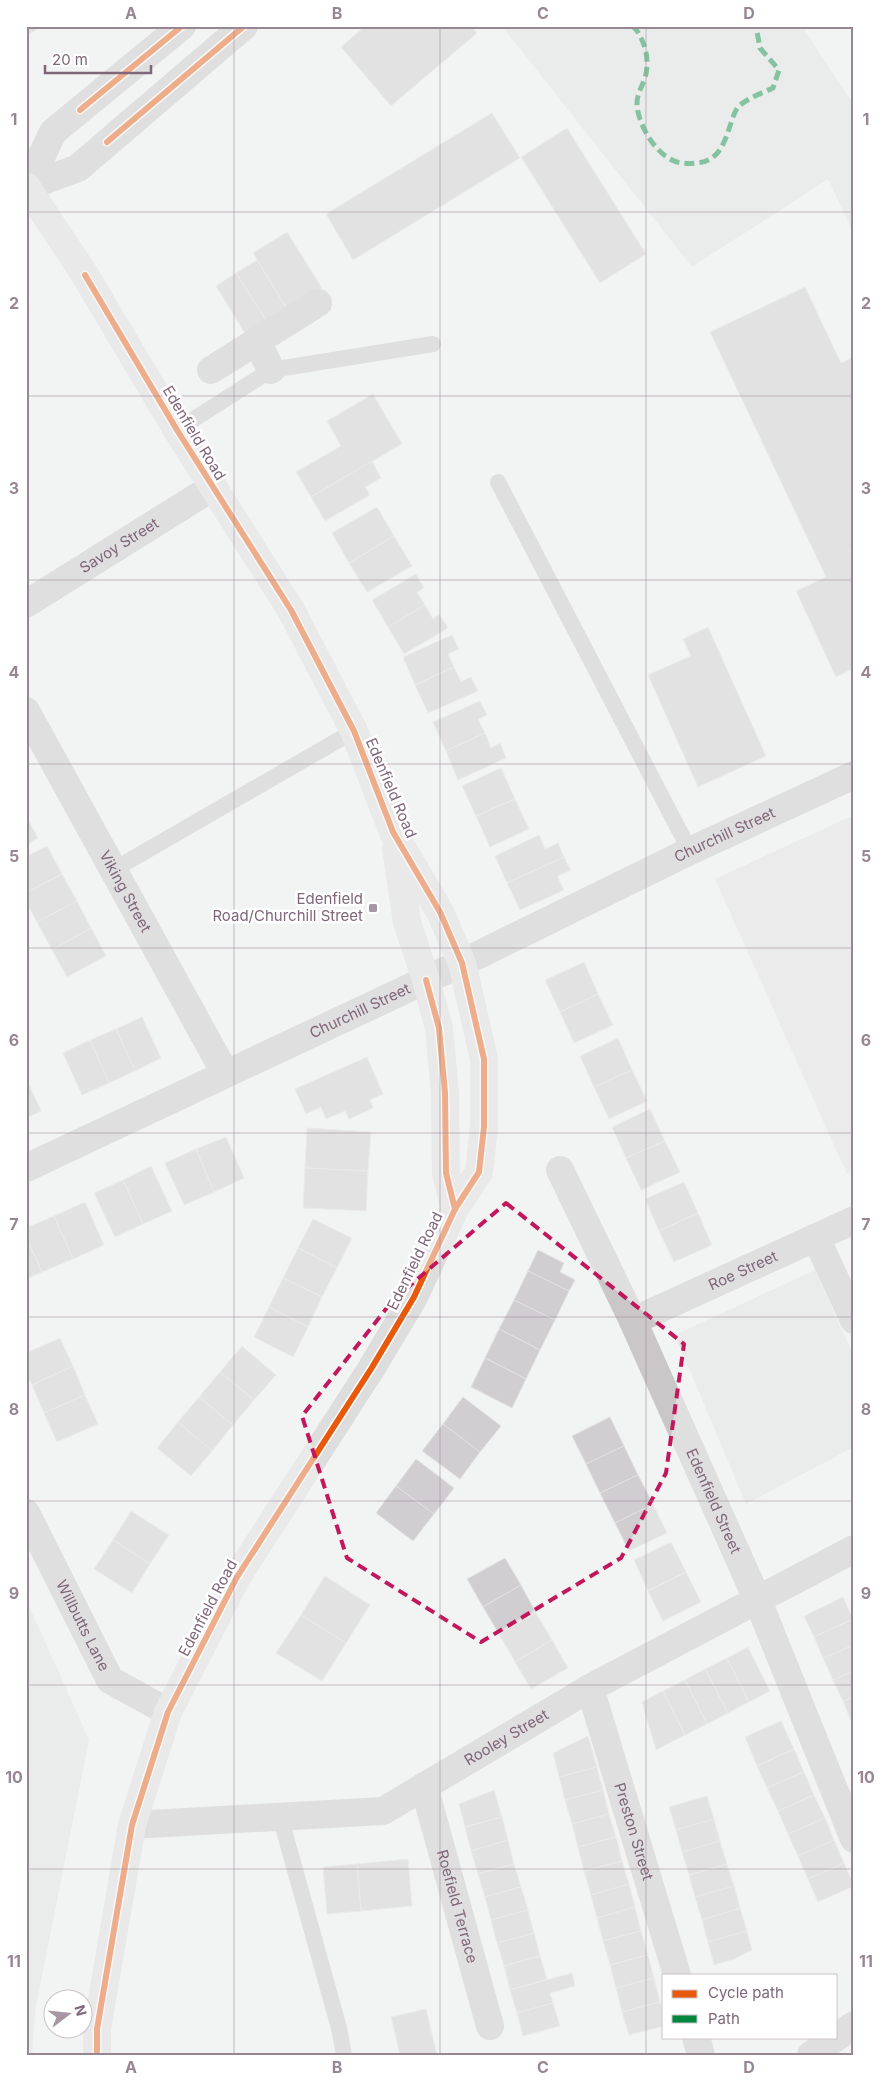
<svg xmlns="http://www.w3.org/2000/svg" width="880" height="2081" viewBox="0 0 880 2081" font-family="Inter,sans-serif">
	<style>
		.built { fill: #e4e3e4 }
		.green { fill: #e0e4e5 }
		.building { fill: #d0ced0; stroke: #e2e2e2 }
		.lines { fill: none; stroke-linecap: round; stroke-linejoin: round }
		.service { stroke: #c9c7c8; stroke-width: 16 }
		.minor { stroke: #c9c7c8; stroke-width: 28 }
		.primary { stroke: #deddde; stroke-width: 28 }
		.quiet { stroke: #00873e; stroke-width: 5; stroke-dasharray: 10 5; stroke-linecap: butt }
		.cycleway-casing { stroke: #fff; stroke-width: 9 }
		.cycleway { stroke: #e8590c; stroke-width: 6 }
		.marked { fill: none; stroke: #c2185b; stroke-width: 4; stroke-dasharray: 10 6; stroke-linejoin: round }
		.grid { fill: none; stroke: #998695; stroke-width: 1; stroke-opacity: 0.55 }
		.poi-dot { fill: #a797a4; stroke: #fff; stroke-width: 2 }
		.labels { text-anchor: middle; stroke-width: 5; stroke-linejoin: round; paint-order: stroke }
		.street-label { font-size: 15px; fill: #7f667a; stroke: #fff }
		.poi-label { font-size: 15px; fill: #7f667a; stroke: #fff; text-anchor: end }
		.neatline { fill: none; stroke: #998695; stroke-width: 2 }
		.grid-label { font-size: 16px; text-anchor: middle; font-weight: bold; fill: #998695 }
	</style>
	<rect width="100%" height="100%" fill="#f2f3f3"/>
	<path class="built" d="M854 815V1170L847 1174 715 879Z"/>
	<g class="green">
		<path d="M502 26H802L854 105V234L828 179 692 267Z"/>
		<path d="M815 1270 854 1357V1447L746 1504 675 1335Z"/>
		<path d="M26 1599 89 1740 35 2011 32 2055H26Z"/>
	</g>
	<g class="building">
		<path d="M26 26H33L36 30 26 36Z"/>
		<path d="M365 26H471L477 33 391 106 341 47Z"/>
		<path d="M492 113 520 158 353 260 326 214Z"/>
		<path d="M567 128 646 254 600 283 521 157Z"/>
		<path d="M287 232 322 288 287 309 253 253Z"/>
		<path d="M257 260 287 309 267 322 236 273Z"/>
		<path d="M236 273 267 322 246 335 216 286Z"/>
		<path d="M805 287 841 363 854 357V549L850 551 854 559V668L836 677 796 591 826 577 710 332Z"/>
		<path d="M373 394 402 444 311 497 296 472 341 446 327 421Z"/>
		<path d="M372 461 381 478 365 487 370 495 325 521 311 497Z"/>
		<path d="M377 507 394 536 349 563 332 533Z"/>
		<path d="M394 536 412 566 367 592 349 563Z"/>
		<path d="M416 574 424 588 417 592 425 605 388 627 372 600Z"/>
		<path d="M425 605 433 619 439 614 448 628 404 654 388 627Z"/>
		<path d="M708 627 766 756 698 787 648 675 691 656 683 639Z"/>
		<path d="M452 635 459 649 448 654 454 667 415 685 403 657Z"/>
		<path d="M454 667 461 682 471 677 478 691 428 713 415 685Z"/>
		<path d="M480 701 487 715 478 719 485 733 446 751 433 722Z"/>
		<path d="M485 733 491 748 500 743 506 758 458 780 446 751Z"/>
		<path d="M501 768 515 799 476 816 462 786Z"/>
		<path d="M515 799 529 829 490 847 476 816Z"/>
		<path d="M26 816 38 838 26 845Z"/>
		<path d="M539 835 545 849 558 843 564 857 507 883 495 856Z"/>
		<path d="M47 846 62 874 26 893V857Z"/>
		<path d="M564 857 571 870 557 876 564 890 520 910 507 883Z"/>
		<path d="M62 874 77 901 37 922 26 902V893Z"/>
		<path d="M77 901 91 928 52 950 37 922Z"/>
		<path d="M91 928 106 956 67 977 52 950Z"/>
		<path d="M584 962 598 994 560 1012 545 980Z"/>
		<path d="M598 994 613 1025 574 1043 560 1012Z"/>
		<path d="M142 1017 161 1058 135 1071 116 1029Z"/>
		<path d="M116 1029 135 1071 109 1083 90 1040Z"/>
		<path d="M618 1038 632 1070 594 1087 580 1056Z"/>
		<path d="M90 1040 109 1083 82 1095 63 1053Z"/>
		<path d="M367 1057 383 1094 370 1100 373 1108 349 1119 345 1111 326 1119 321 1107 306 1114 295 1089Z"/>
		<path d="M632 1070 647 1101 609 1119 594 1087Z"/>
		<path d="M26 1079 41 1111 26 1118Z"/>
		<path d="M650 1109 665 1141 626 1158 612 1127Z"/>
		<path d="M307 1128 371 1132 368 1171 305 1168Z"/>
		<path d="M226 1137 244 1178 214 1192 196 1149Z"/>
		<path d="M665 1141 680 1172 641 1190 626 1158Z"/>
		<path d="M196 1149 214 1192 184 1205 165 1163Z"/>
		<path d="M151 1166 172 1211 143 1224 123 1180Z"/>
		<path d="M305 1168 368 1171 366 1211 303 1208Z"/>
		<path d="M123 1180 143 1224 115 1237 94 1193Z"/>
		<path d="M684 1182 698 1213 659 1231 645 1199Z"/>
		<path d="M85 1202 104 1245 73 1259 54 1216Z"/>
		<path d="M698 1213 712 1245 674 1262 659 1231Z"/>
		<path d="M54 1216 73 1259 42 1272 26 1237V1228Z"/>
		<path d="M313 1219 352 1238 337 1268 298 1248Z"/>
		<path d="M26 1237 42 1272 26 1279Z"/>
		<path d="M298 1248 337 1268 322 1297 283 1278Z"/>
		<path d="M538 1250 564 1263 560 1272 575 1280 569 1291 528 1271Z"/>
		<path d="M528 1271 569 1291 555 1320 514 1300Z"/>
		<path d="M283 1278 322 1297 308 1327 269 1307Z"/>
		<path d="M514 1300 555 1320 540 1350 499 1329Z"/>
		<path d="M269 1307 308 1327 293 1357 254 1337Z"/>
		<path d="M499 1329 540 1350 526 1379 485 1358Z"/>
		<path d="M60 1338 73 1366 32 1385 26 1372V1353Z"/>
		<path d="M242 1346 276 1375 254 1400 220 1372Z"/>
		<path d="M485 1358 526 1379 512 1408 471 1387Z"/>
		<path d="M73 1366 85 1395 44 1413 32 1385Z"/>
		<path d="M220 1372 254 1400 233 1425 199 1397Z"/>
		<path d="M85 1395 98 1424 57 1442 44 1413Z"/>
		<path d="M199 1397 233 1425 212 1451 178 1422Z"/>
		<path d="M463 1397 501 1426 480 1452 443 1424Z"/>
		<path d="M610 1417 624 1446 586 1464 572 1436Z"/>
		<path d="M178 1422 212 1451 191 1476 157 1448Z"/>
		<path d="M443 1424 480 1452 460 1479 422 1451Z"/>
		<path d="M624 1446 638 1475 600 1493 586 1464Z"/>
		<path d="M416 1459 454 1488 434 1514 396 1486Z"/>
		<path d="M638 1475 653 1504 615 1523 600 1493Z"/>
		<path d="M396 1486 434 1514 413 1541 376 1513Z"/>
		<path d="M653 1504 667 1533 629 1551 615 1523Z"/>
		<path d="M131 1511 169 1535 150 1564 113 1540Z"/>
		<path d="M113 1540 150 1564 132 1593 94 1569Z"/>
		<path d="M671 1542 686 1572 648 1591 634 1560Z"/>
		<path d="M505 1558 521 1585 483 1607 467 1579Z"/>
		<path d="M686 1572 701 1602 663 1621 648 1591Z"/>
		<path d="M325 1576 370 1605 346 1643 301 1615Z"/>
		<path d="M521 1585 536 1613 499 1634 483 1607Z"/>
		<path d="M843 1597 853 1619 814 1637 804 1616Z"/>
		<path d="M536 1613 552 1640 515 1662 499 1634Z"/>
		<path d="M301 1615 346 1643 322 1681 276 1653Z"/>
		<path d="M853 1619 854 1645 823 1658 814 1637Z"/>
		<path d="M552 1640 568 1668 531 1689 515 1662Z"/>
		<path d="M854 1645V1671L833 1680 823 1658Z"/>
		<path d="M748 1647 770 1691 749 1702 727 1658Z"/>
		<path d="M727 1658 749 1702 728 1713 705 1669Z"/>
		<path d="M705 1669 728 1713 707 1724 685 1680Z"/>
		<path d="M854 1671V1697L843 1701 833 1680Z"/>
		<path d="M685 1680 707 1724 685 1735 663 1691Z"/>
		<path d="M663 1691 685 1735 656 1750 642 1702Z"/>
		<path d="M854 1697V1722L852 1723 843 1701Z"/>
		<path d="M781 1721 794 1749 757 1766 745 1737Z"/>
		<path d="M588 1736 597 1767 559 1777 553 1753Z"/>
		<path d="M794 1749 804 1772 767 1788 757 1766Z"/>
		<path d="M597 1767 603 1790 565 1800 559 1777Z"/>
		<path d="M804 1772 814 1795 778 1811 767 1788Z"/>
		<path d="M494 1790 502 1817 465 1827 459 1804Z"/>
		<path d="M603 1790 609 1814 572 1824 565 1800Z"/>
		<path d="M814 1795 825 1818 788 1834 778 1811Z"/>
		<path d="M707 1796 714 1819 676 1830 669 1807Z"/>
		<path d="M609 1814 616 1837 578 1847 572 1824Z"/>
		<path d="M502 1817 508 1840 471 1851 465 1827Z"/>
		<path d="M825 1818 834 1840 798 1856 788 1834Z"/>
		<path d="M714 1819 720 1841 682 1852 676 1830Z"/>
		<path d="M616 1837 622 1861 584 1871 578 1847Z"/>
		<path d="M508 1840 514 1864 478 1874 471 1851Z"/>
		<path d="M834 1840 844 1863 808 1879 798 1856Z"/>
		<path d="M720 1841 727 1864 689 1875 682 1852Z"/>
		<path d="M408 1859 412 1906 361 1911 357 1864Z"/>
		<path d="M622 1861 629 1884 591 1895 584 1871Z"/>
		<path d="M844 1863 854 1886 818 1902 808 1879Z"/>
		<path d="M357 1864 361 1911 327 1914 323 1867Z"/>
		<path d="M514 1864 521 1887 485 1897 478 1874Z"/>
		<path d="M727 1864 734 1886 695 1897 689 1875Z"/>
		<path d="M629 1884 635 1907 597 1918 591 1895Z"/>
		<path d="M734 1886 740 1908 702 1920 695 1897Z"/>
		<path d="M521 1887 528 1910 491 1920 485 1897Z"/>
		<path d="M635 1907 641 1931 603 1941 597 1918Z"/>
		<path d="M740 1908 747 1931 708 1942 702 1920Z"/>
		<path d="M528 1910 534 1933 497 1943 491 1920Z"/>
		<path d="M641 1931 648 1955 610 1965 603 1941Z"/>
		<path d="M747 1931 752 1950 734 1959 714 1965 708 1942Z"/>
		<path d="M534 1933 540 1956 504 1966 497 1943Z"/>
		<path d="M648 1955 654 1978 616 1988 610 1965Z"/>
		<path d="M540 1956 547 1979 510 1990 504 1966Z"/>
		<path d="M572 1973 575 1986 550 1993 553 2003 517 2013 510 1990Z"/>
		<path d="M654 1978 660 2002 622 2012 616 1988Z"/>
		<path d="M660 2002 664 2014V2026L629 2035 622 2012Z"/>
		<path d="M553 2003 560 2026 523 2036 517 2013Z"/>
		<path d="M426 2009 437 2055H400L391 2017Z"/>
	</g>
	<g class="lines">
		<g class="service">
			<path d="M177 430 271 370 433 344"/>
			<path d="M498 482 690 851"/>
			<path d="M113 870 354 731"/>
			<path d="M280 1816 339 2028 344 2055"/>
		</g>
		<g class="minor">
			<path d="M27 187 78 168 244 26"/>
			<path d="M27 187 53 132 182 26"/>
			<path d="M257 341 271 370"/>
			<path d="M211 370 318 303"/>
			<path id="s1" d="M26 604 213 487"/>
			<path id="s2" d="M26 711 225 1073"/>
			<path id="s3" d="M26 1168 462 963 690 851 854 775"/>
			<path id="s4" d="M560 1170 633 1321 758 1601 854 1839"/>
			<path d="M816 1238 854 1320"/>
			<path id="s5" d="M633 1321 854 1220"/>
			<path id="s6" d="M26 1513 110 1680 168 1712"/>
			<path id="s7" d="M590 1688 677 1975"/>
			<path id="s8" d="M424 1786 490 2026"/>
			<path id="s9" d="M132 1825 383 1811 590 1688 854 1549"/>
			<path d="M696 2037 701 2055"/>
			<path d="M811 2055 854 2025"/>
		</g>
		<g class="primary">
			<path d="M26 186 85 275 177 430 291 610 354 731 393 832 440 912 462 963 484 1059V1127L479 1172 455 1209 414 1297 371 1369 237 1577 168 1712 132 1825 97 2029V2055"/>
			<path d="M396 848 407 922 426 980 439 1028 445 1093 446 1173 455 1209"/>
		</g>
		<path class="quiet" d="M632 26C637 29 638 32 641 38 647 50 649 64 645 78 642 87 637 94 637 103 637 125 659 161 682 163 716 166 722 151 731 123 733 117 735 110 739 106 748 98 762 93 773 88L779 70 760 48 756 26"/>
		<g class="cycleway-casing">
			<g id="cycleway">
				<path d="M80 110 182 26"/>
				<path d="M107 142 244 26"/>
				<path d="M85 275 177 430 291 610 354 731 393 832 440 912 462 963 484 1059V1127L479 1172 455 1209 414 1297 371 1369 237 1577 168 1712 132 1825 97 2029V2055"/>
				<path d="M426 980 439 1028 445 1093 446 1173 455 1209"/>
			</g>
		</g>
		<use href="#cycleway" class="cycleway"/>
	</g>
	<path d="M0 0H880V2081H0ZM506 1203 684 1344 666 1473 621 1558 481 1642 347 1558 302 1416 393 1300Z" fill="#f2f3f3" fill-opacity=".55" fill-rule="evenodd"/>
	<path class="marked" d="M506 1203 684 1344 666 1473 621 1558 481 1642 347 1558 302 1416 393 1300Z"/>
	<path class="grid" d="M234 26V2055M440 26V2055M646 26V2055M26 212H854M26 396H854M26 580H854M26 764H854M26 948H854M26 1133H854M26 1317H854M26 1501H854M26 1685H854M26 1869H854"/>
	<rect class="poi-dot" x="368" y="903" width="10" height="10" rx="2.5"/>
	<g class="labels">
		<g class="street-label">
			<text transform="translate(194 433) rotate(59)" y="5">Edenfield Road</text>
			<text dy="5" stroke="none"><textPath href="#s1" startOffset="110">Savoy Street</textPath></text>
			<text transform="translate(391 788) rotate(67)" y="5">Edenfield Road</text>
			<text dy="5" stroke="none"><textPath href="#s3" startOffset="774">Churchill Street</textPath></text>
			<text dy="5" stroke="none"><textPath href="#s2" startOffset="206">Viking Street</textPath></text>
			<text dy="5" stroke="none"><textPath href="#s3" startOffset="369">Churchill Street</textPath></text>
			<text transform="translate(415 1261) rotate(-64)" y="5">Edenfield Road</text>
			<text dy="5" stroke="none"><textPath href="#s5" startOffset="121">Roe Street</textPath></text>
			<text dy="5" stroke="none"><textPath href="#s4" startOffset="365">Edenfield Street</textPath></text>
			<text transform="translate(208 1608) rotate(-62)" y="5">Edenfield Road</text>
			<text dy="5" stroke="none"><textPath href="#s6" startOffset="126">Willbutts Lane</textPath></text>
			<text dy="5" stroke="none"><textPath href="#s9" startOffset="395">Rooley Street</textPath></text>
			<text dy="5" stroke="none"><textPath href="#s7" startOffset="150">Preston Street</textPath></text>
			<text dy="5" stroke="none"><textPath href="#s8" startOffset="125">Roefield Terrace</textPath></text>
		</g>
		<g class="poi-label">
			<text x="363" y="904">Edenfield<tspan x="363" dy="17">Road/Churchill Street</tspan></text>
		</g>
	</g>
	<rect width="880" height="2081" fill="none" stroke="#ffffff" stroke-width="55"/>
	<rect x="662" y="1974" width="175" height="65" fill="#ffffff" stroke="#ccc2ca"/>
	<rect x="672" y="1990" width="25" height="8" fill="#e8590c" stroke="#ccc2ca"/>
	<text x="708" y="1998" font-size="15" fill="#7f667a">Cycle path</text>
	<rect x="672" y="2015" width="25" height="8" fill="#00873e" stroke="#ccc2ca"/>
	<text x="708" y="2024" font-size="15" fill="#7f667a">Path</text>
	<g transform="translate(68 2014) rotate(74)"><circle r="24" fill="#ffffff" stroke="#ccc2ca"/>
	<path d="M0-4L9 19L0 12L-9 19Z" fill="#a797a4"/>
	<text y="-8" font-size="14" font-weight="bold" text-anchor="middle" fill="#7f667a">N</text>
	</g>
	<path d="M45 65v8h106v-8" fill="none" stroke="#7f667a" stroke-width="2.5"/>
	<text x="52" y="65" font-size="15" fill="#7f667a" stroke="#ffffff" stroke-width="4" paint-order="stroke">20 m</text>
	<rect x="28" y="28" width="824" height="2026" class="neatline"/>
	<g class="grid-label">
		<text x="131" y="19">A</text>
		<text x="337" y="19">B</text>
		<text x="543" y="19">C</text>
		<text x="749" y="19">D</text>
		<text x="14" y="125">1</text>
		<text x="866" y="125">1</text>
		<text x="14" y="309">2</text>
		<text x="866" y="309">2</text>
		<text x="14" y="494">3</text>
		<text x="866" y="494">3</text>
		<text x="14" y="678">4</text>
		<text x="866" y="678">4</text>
		<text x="14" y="862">5</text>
		<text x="866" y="862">5</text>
		<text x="14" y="1046">6</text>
		<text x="866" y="1046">6</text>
		<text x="14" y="1230">7</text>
		<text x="866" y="1230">7</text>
		<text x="14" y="1415">8</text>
		<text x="866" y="1415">8</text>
		<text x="14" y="1599">9</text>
		<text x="866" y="1599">9</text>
		<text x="14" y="1783">10</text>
		<text x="866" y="1783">10</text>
		<text x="14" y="1967">11</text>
		<text x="866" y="1967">11</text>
		<text x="131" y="2073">A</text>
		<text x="337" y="2073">B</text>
		<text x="543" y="2073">C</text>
		<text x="749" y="2073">D</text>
	</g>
</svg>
